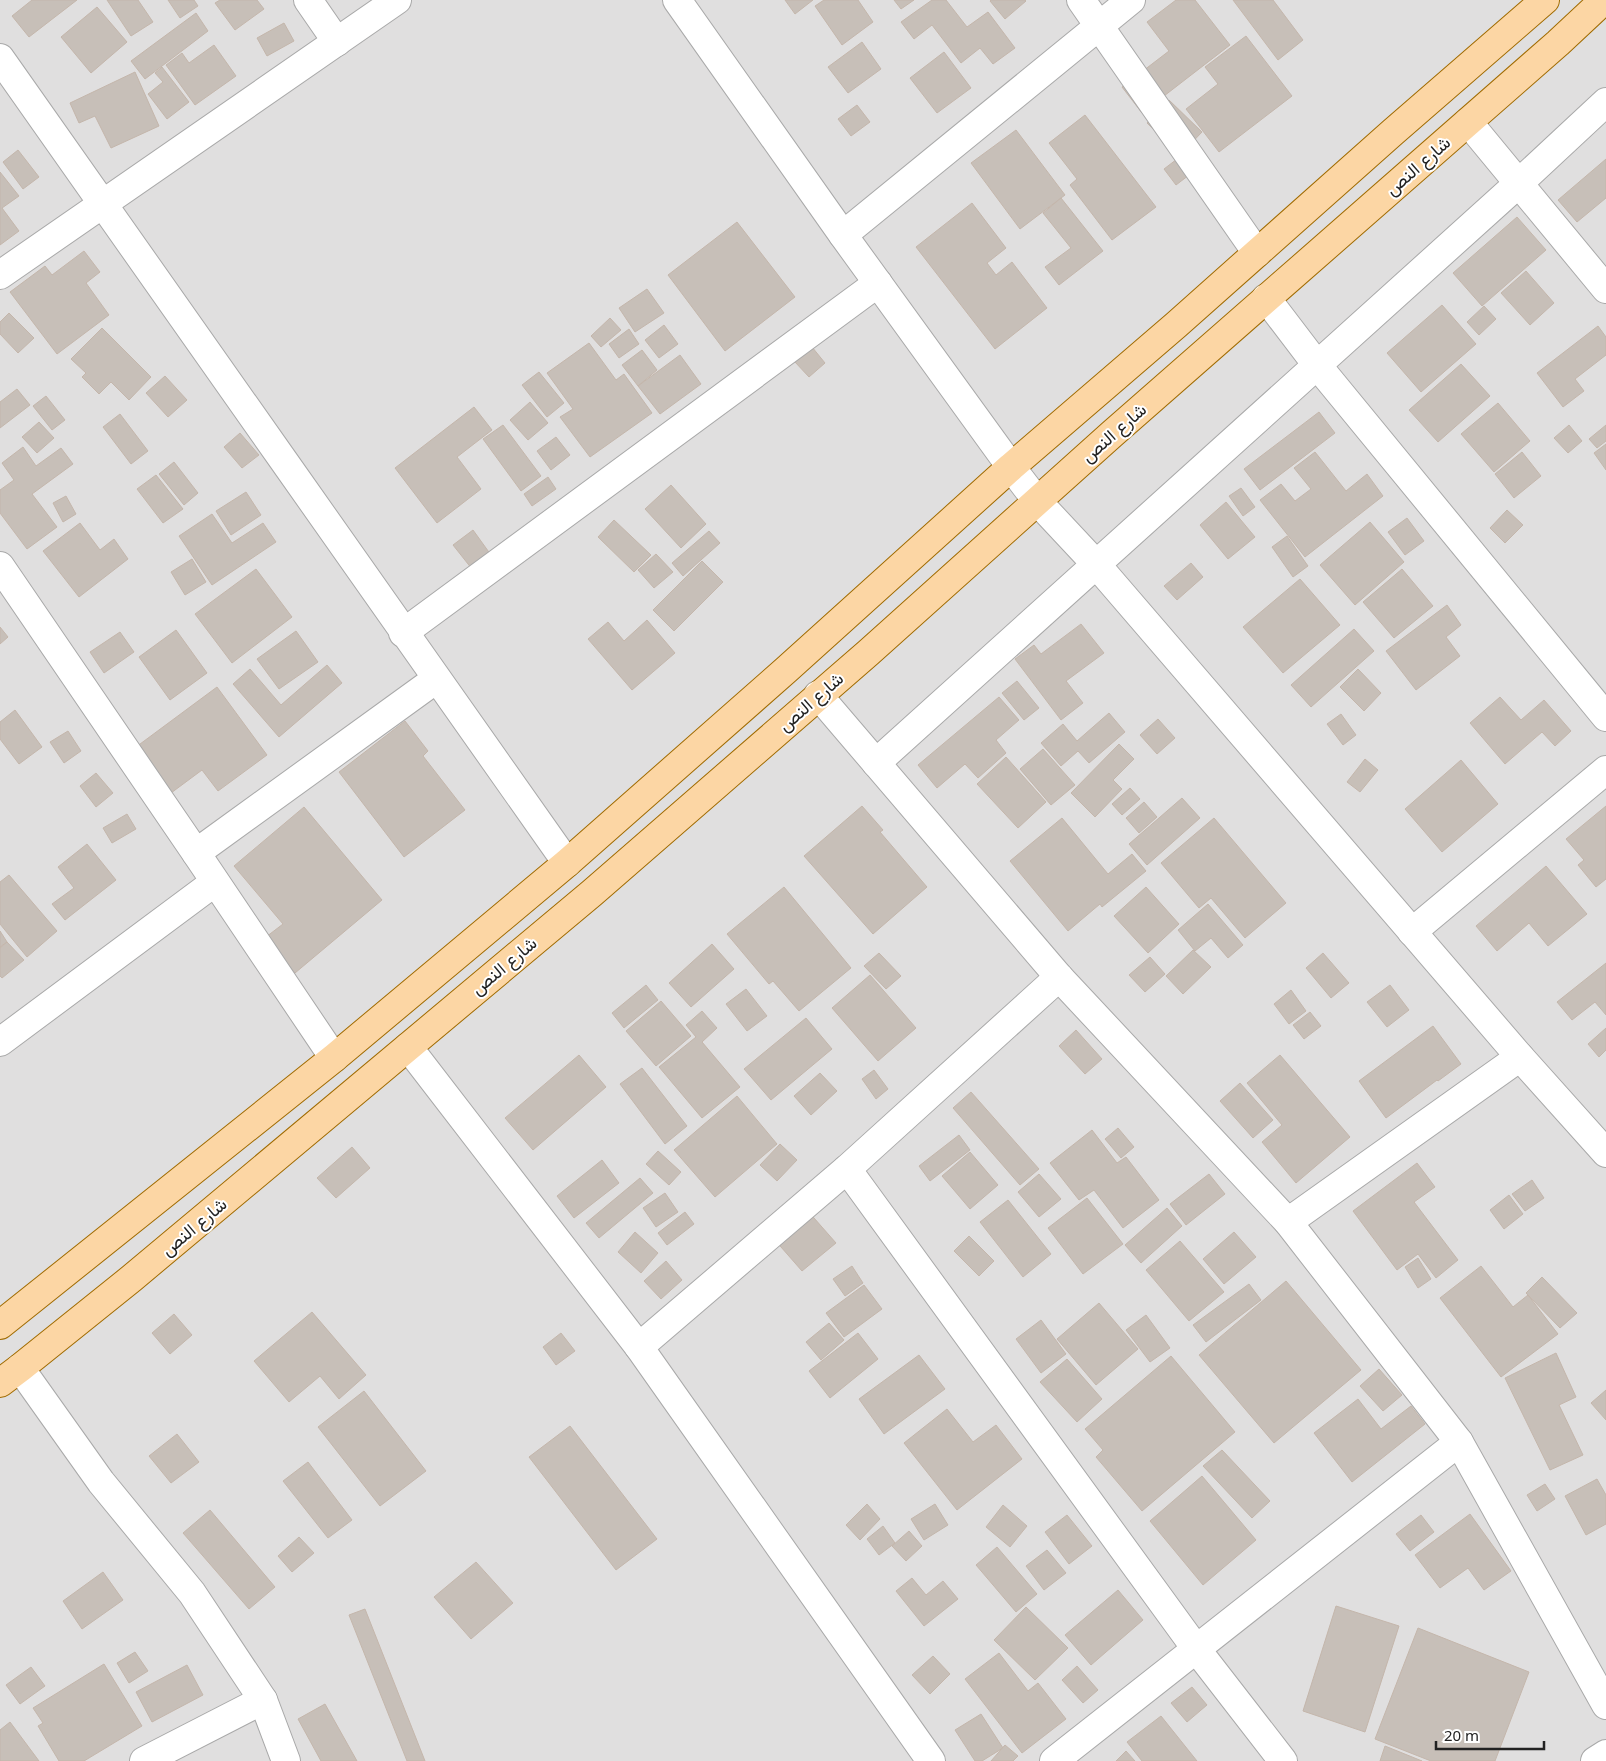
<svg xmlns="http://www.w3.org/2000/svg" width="1606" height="1761" viewBox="0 0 1606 1761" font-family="'Noto Sans',Vazirmatn,sans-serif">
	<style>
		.residential { fill: #e0dfdf }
		.building { fill: #c7bfb8; stroke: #c4b6ab }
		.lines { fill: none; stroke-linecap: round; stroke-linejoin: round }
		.minor-casing { stroke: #a9a9a9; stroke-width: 30 }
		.major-casing { stroke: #a06b00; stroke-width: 30 }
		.minor { stroke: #fff; stroke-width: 28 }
		.major { stroke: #fcd6a4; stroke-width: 28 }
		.labels { text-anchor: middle; stroke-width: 4; stroke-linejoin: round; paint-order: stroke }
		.street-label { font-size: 18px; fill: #222; stroke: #fff }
	</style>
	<rect width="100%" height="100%" fill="#f2efe9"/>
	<rect class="residential" x="0" y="0" width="1606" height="1761"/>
	<g class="building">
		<path d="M32 0H77L29 37 12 16Z"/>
		<path d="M107 0H138L153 22 131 36Z"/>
		<path d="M168 0H194L198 6 180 18Z"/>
		<path d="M220 0H257L264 9 235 30 215 3Z"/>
		<path d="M785 0H813L795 14Z"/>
		<path d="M824 0H858L873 22 842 45 815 6Z"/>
		<path d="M894 0H914L901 9Z"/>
		<path d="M932 0H946L967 27 988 12 1015 48 993 64 980 48 961 63 932 25 914 39 901 22Z"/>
		<path d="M991 0H1025L1026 1 1005 19 990 1Z"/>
		<path d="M1176 0H1195L1230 45 1142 113 1122 87 1169 51 1147 22Z"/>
		<path d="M1233 0H1273L1303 40 1278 60Z"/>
		<path d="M97 7 127 42 91 73 61 37Z"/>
		<path d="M196 13 208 31 145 79 131 61Z"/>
		<path d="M284 23 294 41 267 56 257 38Z"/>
		<path d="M1246 36 1292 96 1219 152 1186 109 1218 84 1205 67Z"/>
		<path d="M862 42 881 69 848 93 828 67Z"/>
		<path d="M214 45 236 76 195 105 166 65 182 53 189 63Z"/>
		<path d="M944 52 971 88 937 113 910 78Z"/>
		<path d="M162 67 189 102 167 119 148 94 163 82 155 73Z"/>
		<path d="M135 72 159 126 111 148 95 116 79 123 70 103Z"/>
		<path d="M1169 100 1202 132 1180 155 1147 123Z"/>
		<path d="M857 105 870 122 851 136 838 119Z"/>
		<path d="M1085 115 1156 207 1112 240 1070 185 1077 179 1049 143Z"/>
		<path d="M1016 130 1065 195 1020 229 971 163Z"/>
		<path d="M18 150 39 177 23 189 3 162Z"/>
		<path d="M1181 156 1193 172 1176 185 1164 169Z"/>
		<path d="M1606 159V198L1577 222 1558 200Z"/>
		<path d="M0 172 19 196 2 208 19 231 0 245Z"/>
		<path d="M1061 198 1103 251 1059 285 1045 267 1071 248 1043 213Z"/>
		<path d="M972 203 1006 248 987 263 996 275 1012 262 1047 308 995 349 916 247Z"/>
		<path d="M1517 217 1546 250 1482 306 1453 273Z"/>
		<path d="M737 222 795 297 725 351 668 275Z"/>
		<path d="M84 251 100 272 86 283 109 315 57 354 10 292 45 266 52 275Z"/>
		<path d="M1526 271 1554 303 1530 325 1501 293Z"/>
		<path d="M647 289 664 313 635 332 619 308Z"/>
		<path d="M1442 305 1476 344 1421 392 1387 353Z"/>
		<path d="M1484 306 1496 319 1479 335 1467 322Z"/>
		<path d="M9 313 34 338 18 353 0 334V322Z"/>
		<path d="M610 318 621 330 601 347 591 336Z"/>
		<path d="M664 325 678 344 659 358 645 340Z"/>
		<path d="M1598 326 1606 337V355L1575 379 1584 391 1563 407 1537 373Z"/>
		<path d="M102 328 151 377 129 400 111 382 99 394 82 377 86 373 71 359Z"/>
		<path d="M629 329 639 344 619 358 609 344Z"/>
		<path d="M589 343 616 380 624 374 652 413 590 457 560 417 573 409 547 373Z"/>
		<path d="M812 347 825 363 809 377 795 362Z"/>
		<path d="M642 350 657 370 638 386 622 365Z"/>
		<path d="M680 355 701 384 660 414 638 386Z"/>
		<path d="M1461 364 1490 396 1438 442 1409 410Z"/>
		<path d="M539 372 564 403 547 417 522 385Z"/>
		<path d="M165 376 187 400 168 417 146 393Z"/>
		<path d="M17 389 30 405 0 428V402Z"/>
		<path d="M46 396 65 420 52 430 33 406Z"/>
		<path d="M530 402 548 423 528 440 510 420Z"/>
		<path d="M1498 403 1530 441 1494 472 1461 434Z"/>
		<path d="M474 407 492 430 457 457 481 489 437 523 395 468Z"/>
		<path d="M1319 412 1335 433 1260 490 1244 469Z"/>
		<path d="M120 414 148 451 131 464 103 427Z"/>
		<path d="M39 422 54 438 37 453 22 437Z"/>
		<path d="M503 425 541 476 521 491 483 439Z"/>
		<path d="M1569 425 1582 441 1568 453 1554 438Z"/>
		<path d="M1606 425V441L1597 448 1589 439Z"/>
		<path d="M240 433 259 455 242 468 224 447Z"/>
		<path d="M556 437 570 455 551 470 537 451Z"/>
		<path d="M1606 444V470L1594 453Z"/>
		<path d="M23 447 36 466 61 448 73 464 32 494 57 527 27 549 0 513V490L14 480 2 463Z"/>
		<path d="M1315 452 1346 491 1367 474 1383 496 1305 557 1260 500 1281 484 1295 501 1311 489 1294 468Z"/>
		<path d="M1522 452 1541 476 1514 498 1495 474Z"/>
		<path d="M174 462 198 493 184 505 159 474Z"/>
		<path d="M156 475 183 509 163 523 137 489Z"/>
		<path d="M548 477 556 489 532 506 524 494Z"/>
		<path d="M671 485 706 524 681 548 645 509Z"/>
		<path d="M1241 488 1255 507 1243 516 1229 496Z"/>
		<path d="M246 492 261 515 231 535 216 511Z"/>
		<path d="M66 496 76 514 63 522 53 503Z"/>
		<path d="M1226 502 1255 537 1228 559 1200 525Z"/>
		<path d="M1507 510 1523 525 1505 543 1490 528Z"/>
		<path d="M212 514 232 543 263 523 276 542 212 585 179 536Z"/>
		<path d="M1407 518 1424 541 1405 555 1388 532Z"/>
		<path d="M614 520 651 555 634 572 598 537Z"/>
		<path d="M1370 522 1404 562 1355 605 1320 565Z"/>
		<path d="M80 523 100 550 114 539 128 559 79 597 43 551Z"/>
		<path d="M473 530 491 555 472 569 453 545Z"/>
		<path d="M709 531 720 543 683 576 672 563Z"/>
		<path d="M1287 536 1308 566 1293 577 1272 547Z"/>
		<path d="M656 554 673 572 654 588 638 570Z"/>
		<path d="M192 559 206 582 185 595 171 572Z"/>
		<path d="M702 561 723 582 674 631 653 610Z"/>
		<path d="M1191 563 1203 577 1177 600 1164 586Z"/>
		<path d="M256 569 292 617 232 663 195 614Z"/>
		<path d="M1402 569 1433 606 1394 638 1363 602Z"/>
		<path d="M1300 579 1340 625 1283 673 1243 627Z"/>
		<path d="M1447 605 1461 625 1446 637 1460 656 1416 690 1386 651Z"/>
		<path d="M647 620 675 653 632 690 588 639 608 622 624 641Z"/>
		<path d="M1081 624 1104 653 1066 681 1083 703 1061 720 1015 659 1034 645 1041 654Z"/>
		<path d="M0 627 8 637 0 644Z"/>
		<path d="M1354 629 1374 651 1311 707 1291 685Z"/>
		<path d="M176 630 207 673 170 700 139 657Z"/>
		<path d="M296 631 318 662 279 689 257 659Z"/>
		<path d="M120 632 134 652 104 673 90 652Z"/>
		<path d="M327 665 342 683 279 737 233 684 250 669 281 705Z"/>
		<path d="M1358 669 1381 693 1364 711 1340 687Z"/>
		<path d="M1017 681 1039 708 1024 720 1002 693Z"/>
		<path d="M217 687 267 755 218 791 202 770 171 793 136 747Z"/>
		<path d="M999 697 1019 720 996 740 1006 753 978 778 965 764 937 788 918 765Z"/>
		<path d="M1500 697 1521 720 1544 700 1571 731 1555 746 1542 732 1505 764 1470 723Z"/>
		<path d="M15 710 42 747 19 764 0 739V722Z"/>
		<path d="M1109 713 1125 732 1089 763 1078 751 1061 766 1041 743 1063 724 1077 741Z"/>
		<path d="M1341 714 1356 735 1343 745 1327 724Z"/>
		<path d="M1158 719 1175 738 1157 754 1140 735Z"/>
		<path d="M405 721 428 751 423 756 465 810 404 857 339 772Z"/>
		<path d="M68 731 81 751 64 763 50 742Z"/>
		<path d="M1119 744 1134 759 1113 780 1122 789 1095 817 1071 793Z"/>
		<path d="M1043 749 1075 785 1051 805 1020 769Z"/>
		<path d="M1006 757 1046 802 1018 828 977 784Z"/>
		<path d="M1365 759 1378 770 1360 792 1347 782Z"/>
		<path d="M1461 760 1498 804 1442 852 1405 809Z"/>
		<path d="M96 773 113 793 96 807 80 786Z"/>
		<path d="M1130 788 1140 799 1122 815 1112 804Z"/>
		<path d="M1182 798 1200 818 1147 865 1129 844Z"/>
		<path d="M1144 802 1157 817 1139 833 1126 818Z"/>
		<path d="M862 806 883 830 880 832 927 887 873 934 804 856Z"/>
		<path d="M1606 806V879L1596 887 1578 865 1584 860 1566 839Z"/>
		<path d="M304 807 382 900 295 973 266 937 283 924 234 866Z"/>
		<path d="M127 814 136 829 112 843 103 828Z"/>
		<path d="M1062 818 1108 874 1132 854 1146 871 1102 907 1100 904 1068 931 1010 861Z"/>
		<path d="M1214 818 1286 903 1245 938 1211 898 1199 908 1161 863Z"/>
		<path d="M87 844 116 880 65 920 52 904 74 888 58 867Z"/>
		<path d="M1546 866 1587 914 1548 946 1529 923 1497 951 1476 926Z"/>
		<path d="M9 875 57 931 27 957 0 924V882Z"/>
		<path d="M784 887 851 968 799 1011 773 981 769 984 727 934Z"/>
		<path d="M1146 887 1179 924 1148 953 1114 916Z"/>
		<path d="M1208 904 1243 945 1228 958 1211 938 1195 951 1178 930Z"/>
		<path d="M0 931 7 942 0 947Z"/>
		<path d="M7 942 24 960 2 978 0 976V948Z"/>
		<path d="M712 944 734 969 691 1007 669 983Z"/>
		<path d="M1193 950 1211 967 1183 994 1166 976Z"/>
		<path d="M879 953 901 976 886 989 864 966Z"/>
		<path d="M1323 953 1349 983 1331 998 1306 968Z"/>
		<path d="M1150 957 1165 974 1145 992 1129 975Z"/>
		<path d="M1606 963V1015L1595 1002 1572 1020 1557 1002Z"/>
		<path d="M870 975 916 1028 878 1061 832 1008Z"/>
		<path d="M646 985 658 1000 624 1028 612 1013Z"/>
		<path d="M1390 985 1409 1010 1387 1027 1367 1002Z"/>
		<path d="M746 989 767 1016 747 1031 726 1004Z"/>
		<path d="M1291 990 1306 1011 1289 1024 1274 1004Z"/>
		<path d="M661 1001 691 1036 656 1066 626 1031Z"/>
		<path d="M702 1011 717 1028 702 1042 740 1087 702 1118 659 1067 696 1037 686 1025Z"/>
		<path d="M1310 1012 1321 1026 1304 1039 1293 1025Z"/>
		<path d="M806 1018 832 1049 771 1100 744 1069Z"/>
		<path d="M1433 1026 1461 1064 1438 1081 1437 1080 1386 1118 1359 1081Z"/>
		<path d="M1606 1028V1050L1599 1057 1588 1044Z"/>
		<path d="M1076 1030 1102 1059 1085 1074 1059 1046Z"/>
		<path d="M579 1055 606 1087 533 1150 505 1118Z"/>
		<path d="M1280 1055 1350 1137 1296 1183 1262 1142 1282 1125 1247 1083Z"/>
		<path d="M642 1068 687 1126 665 1144 620 1084Z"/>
		<path d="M874 1070 888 1089 876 1099 862 1079Z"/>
		<path d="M820 1073 837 1091 811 1115 794 1096Z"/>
		<path d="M1240 1083 1273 1120 1253 1138 1220 1101Z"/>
		<path d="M971 1092 1039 1169 1020 1185 953 1108Z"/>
		<path d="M737 1096 777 1144 715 1197 674 1150Z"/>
		<path d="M1118 1128 1134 1147 1121 1158 1105 1139Z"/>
		<path d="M1092 1130 1117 1163 1126 1157 1159 1200 1123 1228 1094 1190 1079 1200 1050 1163Z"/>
		<path d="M959 1135 970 1150 930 1181 919 1166Z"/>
		<path d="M780 1144 797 1160 777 1181 760 1165Z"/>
		<path d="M352 1147 370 1168 336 1198 317 1178Z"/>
		<path d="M658 1151 681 1172 669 1185 646 1164Z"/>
		<path d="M970 1152 998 1185 970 1209 942 1176Z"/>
		<path d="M602 1160 619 1183 574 1218 557 1196Z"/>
		<path d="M1417 1163 1435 1187 1414 1202 1458 1260 1436 1278 1418 1254 1397 1270 1353 1211Z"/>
		<path d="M1039 1174 1061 1199 1039 1217 1018 1192Z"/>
		<path d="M1209 1174 1225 1194 1186 1225 1170 1204Z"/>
		<path d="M640 1178 653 1193 599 1238 586 1223Z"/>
		<path d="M1532 1180 1544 1198 1525 1211 1512 1194Z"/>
		<path d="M665 1193 678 1212 656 1227 643 1208Z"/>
		<path d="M1509 1195 1523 1214 1504 1229 1490 1210Z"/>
		<path d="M1087 1198 1123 1244 1083 1274 1048 1228Z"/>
		<path d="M1008 1200 1051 1254 1023 1277 980 1222Z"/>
		<path d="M1167 1208 1182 1226 1141 1263 1125 1245Z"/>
		<path d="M807 1210 836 1243 802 1271 774 1239Z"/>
		<path d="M685 1212 694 1224 667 1245 658 1233Z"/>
		<path d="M635 1232 658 1253 641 1273 618 1252Z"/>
		<path d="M1234 1232 1256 1257 1224 1284 1203 1259Z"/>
		<path d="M969 1236 994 1261 979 1276 954 1251Z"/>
		<path d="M1180 1241 1224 1292 1189 1321 1146 1270Z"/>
		<path d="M1418 1258 1431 1279 1418 1288 1405 1267Z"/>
		<path d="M666 1261 682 1280 661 1299 644 1281Z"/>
		<path d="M852 1266 863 1283 845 1296 833 1279Z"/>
		<path d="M1481 1266 1513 1307 1528 1295 1558 1334 1501 1377 1440 1298Z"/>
		<path d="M1542 1277 1577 1313 1560 1328 1526 1293Z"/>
		<path d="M1286 1281 1361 1370 1274 1443 1199 1355Z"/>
		<path d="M1249 1284 1261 1300 1206 1342 1193 1325Z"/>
		<path d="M864 1285 882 1309 844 1337 826 1313Z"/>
		<path d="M1099 1303 1138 1349 1096 1385 1057 1339Z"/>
		<path d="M312 1312 366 1375 339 1399 320 1376 289 1402 254 1361Z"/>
		<path d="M174 1314 192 1335 170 1354 152 1333Z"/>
		<path d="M1146 1315 1170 1348 1150 1362 1126 1330Z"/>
		<path d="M1041 1320 1066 1354 1041 1373 1016 1339Z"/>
		<path d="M829 1323 844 1340 821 1360 806 1342Z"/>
		<path d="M561 1333 575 1351 556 1365 543 1347Z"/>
		<path d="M858 1333 878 1359 830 1398 809 1371Z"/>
		<path d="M1556 1353 1576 1397 1559 1405 1583 1455 1550 1470 1505 1378Z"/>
		<path d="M919 1355 945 1389 884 1434 859 1399Z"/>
		<path d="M1171 1356 1235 1432 1142 1511 1096 1457 1103 1450 1085 1429Z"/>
		<path d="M1067 1359 1102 1399 1077 1422 1040 1382Z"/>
		<path d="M1379 1369 1402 1395 1383 1411 1360 1386Z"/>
		<path d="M1606 1390V1420L1591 1403Z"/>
		<path d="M364 1391 426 1471 380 1506 318 1427Z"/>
		<path d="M1358 1399 1381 1429 1411 1406 1425 1424 1352 1482 1314 1433Z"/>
		<path d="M947 1409 973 1442 996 1425 1022 1459 957 1510 904 1443Z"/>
		<path d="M570 1426 657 1539 616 1570 529 1457Z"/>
		<path d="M177 1434 199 1462 171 1483 149 1456Z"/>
		<path d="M1222 1450 1270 1501 1252 1518 1203 1466Z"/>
		<path d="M308 1462 352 1520 328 1538 283 1481Z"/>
		<path d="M1202 1476 1256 1540 1203 1585 1150 1521Z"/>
		<path d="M1597 1479 1606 1495V1524L1586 1535 1565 1496Z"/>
		<path d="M1545 1484 1555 1499 1537 1511 1527 1495Z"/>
		<path d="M867 1504 880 1519 860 1540 846 1525Z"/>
		<path d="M935 1504 948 1525 924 1540 911 1519Z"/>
		<path d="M1003 1505 1027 1526 1010 1547 986 1527Z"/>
		<path d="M210 1510 275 1587 249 1609 183 1533Z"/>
		<path d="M1470 1514 1511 1571 1484 1590 1468 1568 1440 1588 1415 1555Z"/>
		<path d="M1067 1515 1092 1546 1069 1564 1045 1532Z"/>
		<path d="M1421 1515 1434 1532 1410 1551 1396 1534Z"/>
		<path d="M883 1526 895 1543 879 1555 867 1539Z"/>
		<path d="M909 1531 922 1546 906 1561 892 1546Z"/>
		<path d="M299 1537 314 1553 292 1572 278 1556Z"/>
		<path d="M997 1547 1037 1594 1016 1612 976 1565Z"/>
		<path d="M1047 1550 1066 1573 1044 1590 1026 1566Z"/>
		<path d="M476 1562 513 1603 471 1639 434 1597Z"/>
		<path d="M103 1572 123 1600 82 1629 63 1601Z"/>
		<path d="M912 1578 926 1595 943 1581 958 1599 924 1626 896 1591Z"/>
		<path d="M1118 1590 1143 1620 1091 1665 1065 1635Z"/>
		<path d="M1336 1606 1399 1626 1365 1732 1303 1711Z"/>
		<path d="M1026 1607 1068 1648 1035 1680 994 1640Z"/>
		<path d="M365 1609 425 1761H407L349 1615Z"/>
		<path d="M1418 1628 1529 1672 1495 1761H1431L1375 1739Z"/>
		<path d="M135 1652 148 1671 129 1683 117 1663Z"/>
		<path d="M999 1653 1028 1691 1038 1683 1066 1719 1022 1753 965 1679Z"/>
		<path d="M933 1656 950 1674 930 1694 912 1675Z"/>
		<path d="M104 1664 142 1726 84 1761H59L38 1726 43 1723 33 1708Z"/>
		<path d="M187 1665 203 1695 152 1722 136 1692Z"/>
		<path d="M1077 1666 1098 1690 1083 1703 1062 1680Z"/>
		<path d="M31 1667 45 1686 20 1704 6 1685Z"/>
		<path d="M1192 1687 1207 1705 1187 1722 1171 1703Z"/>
		<path d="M325 1704 357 1761H321L298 1719Z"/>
		<path d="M981 1714 1003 1748 982 1761H975L955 1730Z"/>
		<path d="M1161 1716 1197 1761H1142L1127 1742Z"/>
		<path d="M10 1722 39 1761H0V1730Z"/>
		<path d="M1005 1745 1018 1756 1013 1761H991Z"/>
		<path d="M1385 1746 1422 1761H1380Z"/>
		<path d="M1126 1751 1135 1761H1116Z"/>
	</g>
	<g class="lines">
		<g class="minor-casing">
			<g id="minor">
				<path d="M308 0 337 42"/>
				<path d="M677 0 843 235 1011 467 1037 501 1095 563 1520 1057 1606 1153"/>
				<path d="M1081 0 1257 253"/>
				<path d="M0 58C191 325 376 596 567 863"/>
				<path d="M1468 122 1606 289"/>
				<path d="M843 235 1131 0"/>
				<path d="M0 275 397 0"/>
				<path d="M1266 298 1317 365 1606 717"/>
				<path d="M0 566 196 853 334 1058"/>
				<path d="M403 633 878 283"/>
				<path d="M818 695 1059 977 1288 1222 1459 1442 1606 1705"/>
				<path d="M876 763 1519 183 1606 102"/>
				<path d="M196 853 435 680"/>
				<path d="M1412 932 1606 770"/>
				<path d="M0 1042 215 882"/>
				<path d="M408 1047 639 1347 931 1761"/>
				<path d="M847 1169 1197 1650 1283 1761"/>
				<path d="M1288 1222 1520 1057"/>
				<path d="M639 1347 847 1169 1059 977"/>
				<path d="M20 1368 101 1482 192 1593 263 1700 286 1761"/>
				<path d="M144 1761 263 1700"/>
				<path d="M1054 1761 1459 1442"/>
				<path d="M1595 1761 1606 1754"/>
			</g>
		</g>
		<g class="major-casing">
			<g id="major">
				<path d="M0 1325 334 1058 567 863 786 670 1011 467 1176 325 1393 132 1545 0"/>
				<path d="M0 1383 20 1368 132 1278 592 893 868 653 1112 434 1558 43 1604 0"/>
			</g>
		</g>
		<use href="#minor" class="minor"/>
		<use href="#major" class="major"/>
	</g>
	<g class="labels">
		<g class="street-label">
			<text transform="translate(1418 166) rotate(-41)" y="6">شارع النص</text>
			<text transform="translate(1114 433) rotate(-41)" y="6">شارع النص</text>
			<text transform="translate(811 702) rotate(-41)" y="6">شارع النص</text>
			<text transform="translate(504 966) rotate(-40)" y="6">شارع النص</text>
			<text transform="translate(194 1227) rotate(-40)" y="6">شارع النص</text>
		</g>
	</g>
	<path d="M1436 1741v8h108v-8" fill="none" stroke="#222222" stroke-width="2.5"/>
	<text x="1444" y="1741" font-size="15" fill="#222222" stroke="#ffffff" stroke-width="4" paint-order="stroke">20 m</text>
</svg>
